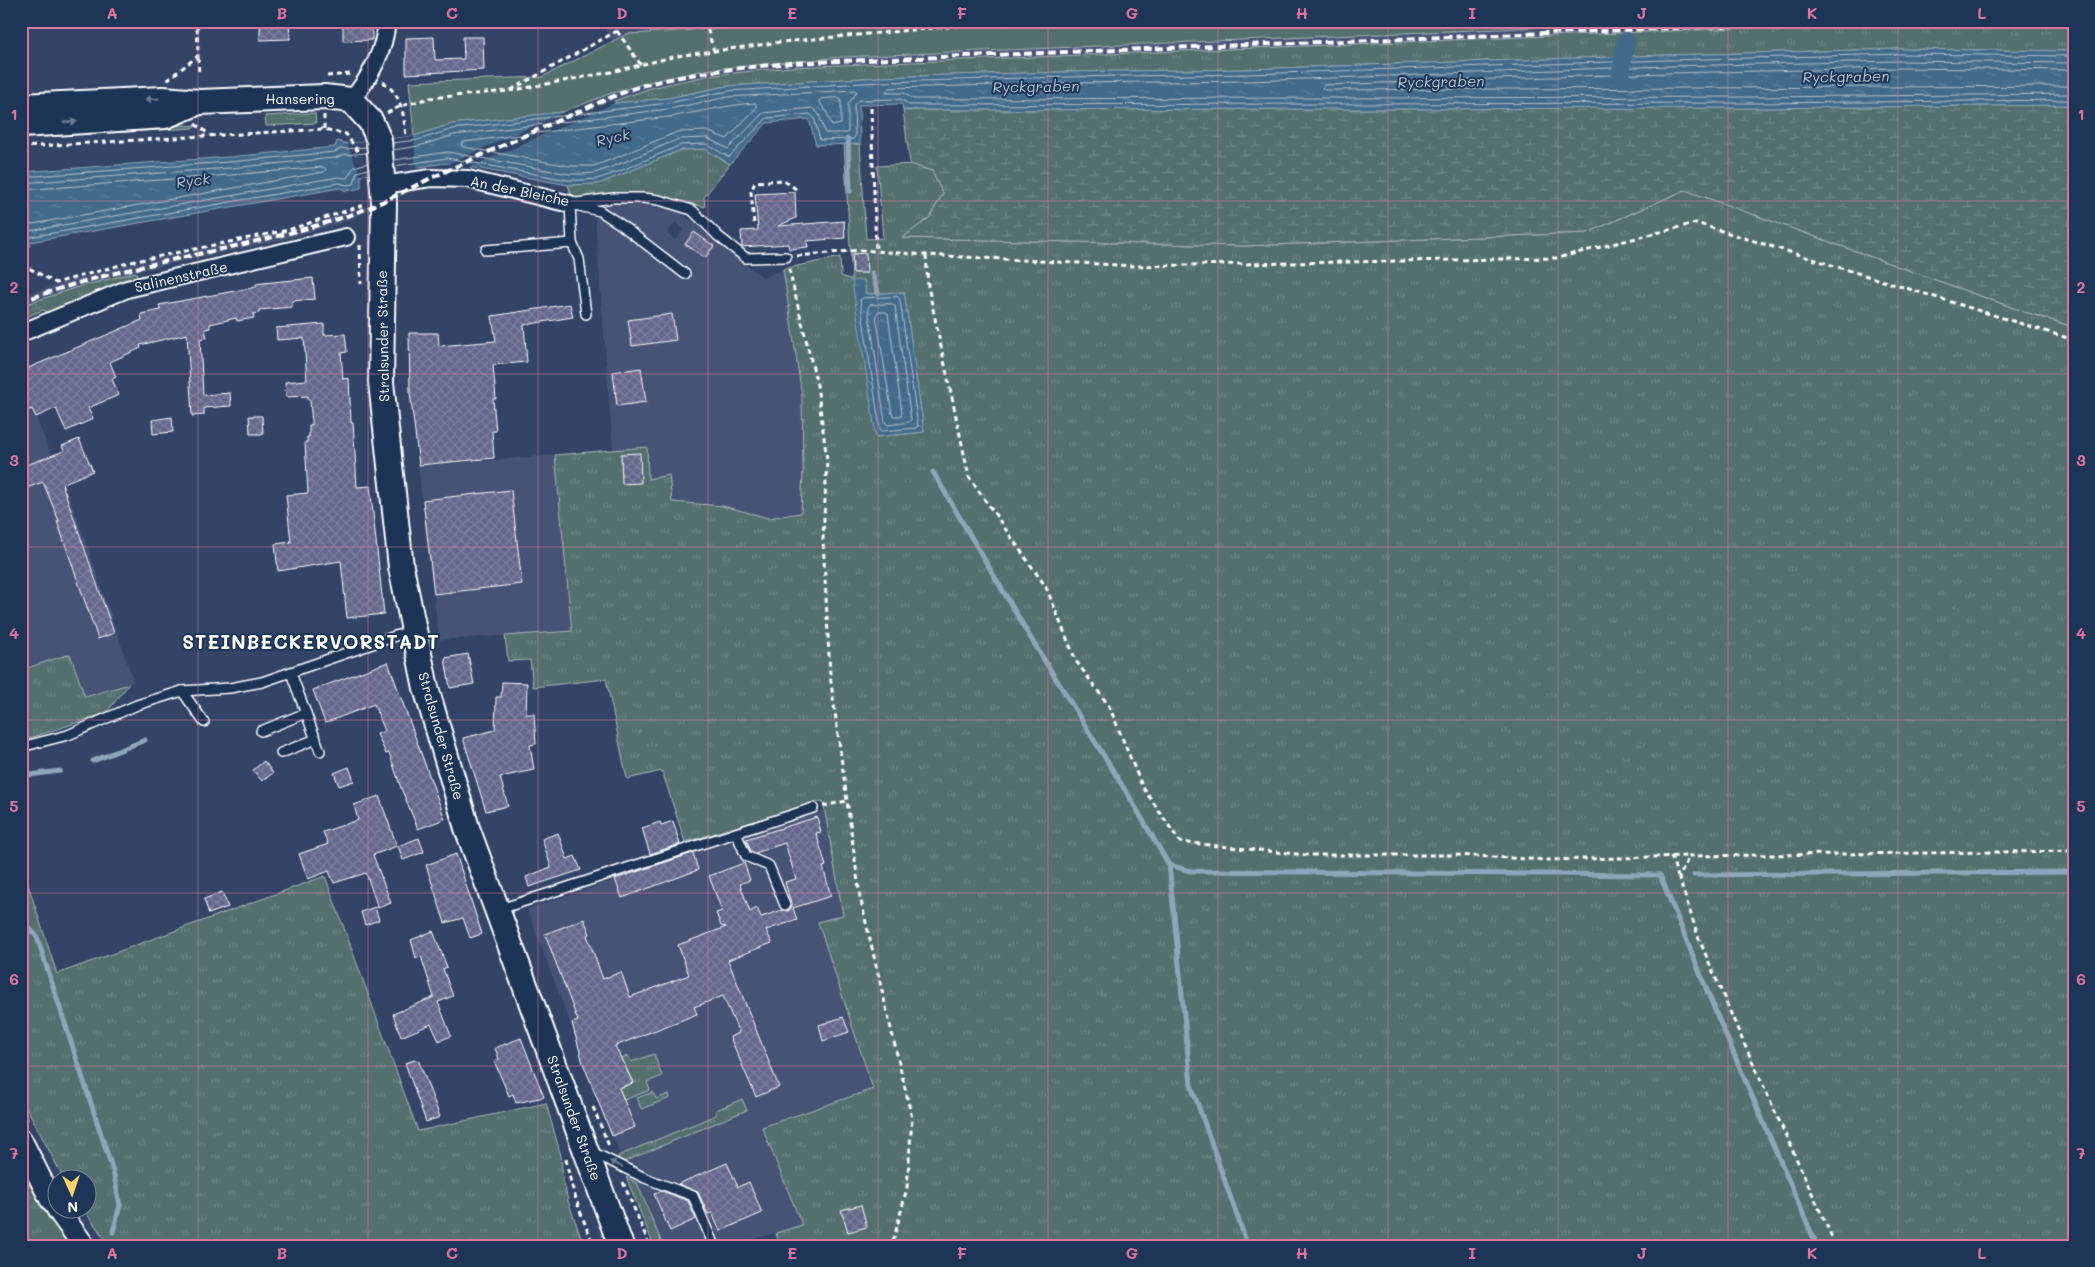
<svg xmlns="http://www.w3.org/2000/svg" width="2095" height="1267" viewBox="0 0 2095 1267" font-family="Mali,sans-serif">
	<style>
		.built { fill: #465275; fill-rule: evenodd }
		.grass { fill: url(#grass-tufts); stroke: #a9b8b6; fill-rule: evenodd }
		.wetland { fill: url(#wetland-marsh); stroke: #a9b8b6 }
		.green { fill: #53706e; stroke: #a9b8b6 }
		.water { fill: url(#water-ripples); stroke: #8ea6b9 }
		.pier { fill: #334467 }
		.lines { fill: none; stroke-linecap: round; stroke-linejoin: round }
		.shore { stroke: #b3c3d0; stroke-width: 1 }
		.stream { stroke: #8ea6b9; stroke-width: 5 }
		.canal { stroke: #426a8a; stroke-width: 18 }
		.building { fill: url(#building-cross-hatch); stroke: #fff }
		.service-casing { stroke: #fff; stroke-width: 12 }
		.minor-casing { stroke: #fff; stroke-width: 20 }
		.tertiary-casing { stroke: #fff; stroke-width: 25 }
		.secondary-casing { stroke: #fff; stroke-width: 28 }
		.path { stroke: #fff; stroke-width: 3; stroke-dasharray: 5 4; stroke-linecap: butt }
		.service { stroke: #1d3557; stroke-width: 9 }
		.minor { stroke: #1d3557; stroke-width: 16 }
		.tertiary { stroke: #1d3557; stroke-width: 21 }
		.secondary { stroke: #1d3557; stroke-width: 24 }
		.rail { stroke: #fff; stroke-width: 4; stroke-dasharray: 8 4; stroke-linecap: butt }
		.oneway { fill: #6c7c92 }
		.grid { fill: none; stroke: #da749d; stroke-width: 1; stroke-opacity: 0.55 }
		.labels { text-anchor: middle; stroke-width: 4; stroke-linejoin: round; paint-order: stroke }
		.street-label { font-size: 14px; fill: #fff; stroke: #1d3557 }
		.water-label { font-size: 15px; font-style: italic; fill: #b3c3d0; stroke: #1d3557 }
		.district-label { font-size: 19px; font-weight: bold; letter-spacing: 1px; fill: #fff; stroke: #1d3557 }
		.neatline { fill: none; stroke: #da749d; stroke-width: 2 }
		.grid-label { font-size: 16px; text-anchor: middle; font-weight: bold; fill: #da749d }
	</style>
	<defs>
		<pattern id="grass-tufts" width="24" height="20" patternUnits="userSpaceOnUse" patternTransform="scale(1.25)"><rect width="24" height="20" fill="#53706e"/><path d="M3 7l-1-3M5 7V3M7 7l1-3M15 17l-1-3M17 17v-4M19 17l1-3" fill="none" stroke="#6d8584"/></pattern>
		<pattern id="wetland-marsh" width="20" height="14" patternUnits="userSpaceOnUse" patternTransform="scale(1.25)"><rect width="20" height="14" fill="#53706e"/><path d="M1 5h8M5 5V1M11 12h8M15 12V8" fill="none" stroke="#6d8584"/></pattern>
		<pattern id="water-ripples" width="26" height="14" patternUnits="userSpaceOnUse" patternTransform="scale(1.25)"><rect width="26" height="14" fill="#426a8a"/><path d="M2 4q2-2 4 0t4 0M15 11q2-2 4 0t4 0" fill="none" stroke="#5e809c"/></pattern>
		<pattern id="building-cross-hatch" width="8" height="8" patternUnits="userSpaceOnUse" patternTransform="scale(1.25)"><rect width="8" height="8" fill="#65678b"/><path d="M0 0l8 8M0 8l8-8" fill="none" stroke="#7c7e9c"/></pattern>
	</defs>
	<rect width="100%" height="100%" fill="#334467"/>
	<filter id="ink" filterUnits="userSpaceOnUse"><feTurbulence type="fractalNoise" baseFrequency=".02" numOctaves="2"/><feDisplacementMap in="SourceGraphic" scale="10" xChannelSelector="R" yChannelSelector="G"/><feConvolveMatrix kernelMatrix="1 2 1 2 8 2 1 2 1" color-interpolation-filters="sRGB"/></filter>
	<g filter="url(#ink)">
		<g class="built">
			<path d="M595 21H853L627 34 611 41 603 24H595Z"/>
			<path d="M1684 21H1913L1713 31 863 63 791 67 706 76 651 88 614 101 346 221 290 238 134 272 74 288 21 306V297L72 280 133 264 289 231 346 214 368 206 446 168 609 94 649 82 705 70 842 57Z"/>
			<path d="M622 201 676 208 763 278 783 269 802 396 803 470 801 513 768 518 723 506 672 502 648 479 647 447 613 451 595 218 603 203ZM675 222 683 229 676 240 667 234ZM694 232 714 246 705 258 685 244ZM672 314 676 340 632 346 629 320ZM641 368 646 402 617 406 613 372Z"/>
			<path d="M23 356 44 403 32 409 77 517 134 682 85 697 69 654 21 670V357Z"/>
			<path d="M555 455 572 631 439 640 418 466Z"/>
			<path d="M825 810 843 916 818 922 873 1090 762 1127 803 1225 730 1246H654L527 909Z"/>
		</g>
		<g class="grass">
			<path d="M1913 21H2074V51L1900 49 1668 55 1248 69 1064 72 881 77 727 86 668 98 615 103 614 101 651 88 706 76 791 67Z"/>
			<path d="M315 113 316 123 266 126 265 116Z"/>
			<path d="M186 125 195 126 194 128 25 138V134Z"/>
			<path d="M844 144H860L866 239 883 238 877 166 912 164 932 171 943 194 929 218 903 238 1243 246 1587 233 1685 190 2025 312 2074 327V1246H780L776 1233 802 1225 762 1127 873 1089 818 922 843 915 823 801 685 842 662 771 627 779 606 679 533 687 530 660 508 661 505 636 572 631 555 455 647 447 648 479 669 475 672 502 723 506 768 518 801 513 803 470 802 396 783 269 840 257 841 276 852 280ZM864 280 866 294 904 292 924 432 876 437Z"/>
			<path d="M705 149 730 164 704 197 705 207 646 194 600 195 573 199 568 185 598 184 681 150Z"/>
			<path d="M136 272 137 279 50 313 43 310 21 319V306L74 288Z"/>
			<path d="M70 654 85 697 129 684 106 713 21 741V670Z"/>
			<path d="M21 863 57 974 325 876 418 1131 546 1103 561 1156 563 1179 568 1201 584 1246H113L104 1238 84 1210H88V1180L64 1179 21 1097Z"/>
			<path d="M654 1054 662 1076 647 1082 650 1090 624 1100 619 1088 633 1083 622 1058 628 1056 631 1062Z"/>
			<path d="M653 1092 656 1099 669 1094 670 1098 641 1109 637 1098Z"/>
			<path d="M742 1099 747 1110 621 1163 618 1156 716 1115V1110Z"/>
			<path d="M21 1163 71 1246H21Z"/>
			<path d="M626 1177 637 1183 663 1246H654Z"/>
		</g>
		<path class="wetland" d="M2074 105V327L2025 312 1685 190 1587 233 1243 246 902 238 929 218 943 194 932 171 910 164 903 110 1756 108Z"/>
		<path class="green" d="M853 21H1684L842 57 705 70 649 82 609 94 563 112 452 124 414 136 409 82 542 77 627 34Z"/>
		<g class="water">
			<path d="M1900 49 2074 51V105L1756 108 903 110 902 104 859 105 860 144 816 145 809 119 767 123 730 164 705 149 681 150 598 184 568 185 447 163 361 175V188L346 191 340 188 30 242V246L21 247V172L229 157 335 147 337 141 347 144 414 136 452 124 563 112 615 103 668 98 727 86 762 84 881 77 1064 72 1248 69 1668 55Z"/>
			<path d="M864 280 866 294 904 292 924 432 876 437 852 281Z"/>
		</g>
		<g class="pier">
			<path d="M613 101 615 103 466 169 443 166 573 108Z"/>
			<path d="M414 136 416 169 360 175 347 144Z"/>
		</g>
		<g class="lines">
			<g class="shore">
				<path d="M2074 63 1900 61 1668 66 1249 81 1064 83 889 88 886 91 888 93H904L913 99 1755 97 2074 94"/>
				<path d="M2074 70 1900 68 1668 73 1324 85 1322 88 1324 90 2074 86"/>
				<path d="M839 98 841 101V124L832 126 826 111 819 101 821 99Z"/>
				<path d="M755 103 757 107 727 139 707 131 677 132 615 158 594 166H569L463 147 461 145 463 142C531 134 600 125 668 117 697 113 725 105 755 103Z"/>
				<path d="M392 143 418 140 453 129 668 103 728 91 881 82 1064 77 1249 74 1668 60 1900 54 2074 56"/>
				<path d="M393 150 419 146 454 135 669 109 728 97 855 90 857 92 848 104V131L847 133H825L819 114 812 108 763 113 728 149 707 138 679 139 617 165 595 173 583 174H569L448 152 394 160"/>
				<path d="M394 166 447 158 568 180H584L597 179 620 171 681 145 706 144 729 157 767 118 810 114 814 118 820 140 853 139 855 137 854 105 859 100 901 99 909 105 1755 103 2074 100"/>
				<path d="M21 177 229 162 335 152 341 148 347 149 366 147"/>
				<path d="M21 183 230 168 335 158 343 155 367 153"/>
				<path d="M21 190 230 175 323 167 326 169 324 172 21 226"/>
				<path d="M21 235 29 231 338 177 347 178 354 167 368 163"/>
				<path d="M21 242 30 237 339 183 347 185 354 184 357 172 368 169"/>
				<path d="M898 297 900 300 918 426 916 428 882 431 880 429 860 300 863 298Z"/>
				<path d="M892 304 895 306 911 420 909 422 888 425 885 422 868 307 870 305Z"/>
				<path d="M879 312H886L888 314 902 413 901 416H894L892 414 876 315Z"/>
			</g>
			<g class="stream">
				<path d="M848 139 850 191"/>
				<path d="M872 273 878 293"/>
				<path d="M933 472 1030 637 1130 798 1169 865 1190 871 1660 875 1717 1015 1817 1246"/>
				<path d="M93 761 145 740"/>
				<path d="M21 776 60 771"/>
				<path d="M1169 865 1191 1085 1247 1244"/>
				<path d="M1694 875 2074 872"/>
				<path d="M21 919 37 937 113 1171 120 1205 113 1232"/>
			</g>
			<path class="canal" d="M1620 78 1626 41"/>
		</g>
		<g class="building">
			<path d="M260 21H289L290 39 260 40Z"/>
			<path d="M343 21H372V40L343 41Z"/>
			<path d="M434 37 435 60 464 59 463 37H483L484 70 406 74V38Z"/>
			<path d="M795 192 796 218 778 226 844 221 845 238 807 241 808 247 789 249 788 244 742 247 741 231 758 230 755 194Z"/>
			<path d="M694 232 714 246 705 258 685 244Z"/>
			<path d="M866 253 867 273H853L852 254Z"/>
			<path d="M313 278 315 299 292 301V307L259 310V313L253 314 254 318 237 321 236 318 210 324V328L205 329 207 338 200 339 203 395 230 393 231 406 204 408V415L192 416 187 334 140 345 141 348 110 362 116 377 112 379 119 395 88 408 93 419 66 431 56 408 36 417 32 409 26 411 21 400V371L142 320 141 314 160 310 159 305 256 287V284L263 283Z"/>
			<path d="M570 304 573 317 524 325 527 362 493 365 496 399H493L496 431H492L494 458 419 465 410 393 409 333H438L439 346 496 341 492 316Z"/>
			<path d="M672 314 676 340 632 346 628 320Z"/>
			<path d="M324 324V335L345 334 347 352 341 353 343 379 349 378 351 423H353L354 437 357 487 370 486 384 614 347 618 341 561 278 571 275 544 291 542 286 495 308 493 305 442H307V437H309V425H312L310 400H308V396L286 397 285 382 307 380 304 338 277 340 276 328Z"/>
			<path d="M641 368 646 402 617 406 613 372Z"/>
			<path d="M249 416H262L263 434H250Z"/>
			<path d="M172 417 173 432 153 434 152 420Z"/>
			<path d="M79 439 93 471 62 484 114 633 98 639 57 521H59L43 482 21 490V467L64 451 62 446Z"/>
			<path d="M640 453 641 483 622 484 621 454Z"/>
			<path d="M511 490 522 584 434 594 423 500Z"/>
			<path d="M468 654 474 684 450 688 445 658Z"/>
			<path d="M388 662 445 819 418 829 401 788 391 758 389 753 386 754 377 734 385 731 374 704 325 723 313 690Z"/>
			<path d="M502 682 527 683 526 714H534L536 744 530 745 534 770 500 777 508 806 486 811 463 738 495 730 496 697H501Z"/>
			<path d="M264 761 273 773 262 781 253 770Z"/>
			<path d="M349 767 354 781 339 786 334 773Z"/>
			<path d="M379 796 397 846 373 855 391 903 378 908 366 873 334 883 329 871 308 879 299 854 328 844 323 832 358 820 354 805Z"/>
			<path d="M817 817 821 832 816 833 826 866 823 867 831 896 793 908 797 920 766 930 772 943 728 960 779 1087 756 1097 730 1037 739 1033 723 996 694 1007 697 1014 615 1046 633 1083 619 1088 635 1127 612 1136 583 1063 572 1023 578 1021 545 934 584 919 590 934 587 935 603 979 621 972 630 997 689 975 678 945 726 927 721 926 716 913 722 911 709 876 744 863 750 880 740 884 750 912 757 908 761 917 782 910 788 911 792 907 785 882 796 879 785 843 755 853 751 851 746 839Z"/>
			<path d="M673 821 680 844 650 854 642 828 660 822 661 825Z"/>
			<path d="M558 833 567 859 575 856 581 870 529 887 526 877 551 867 542 839Z"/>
			<path d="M419 838 424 852 403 860 398 846Z"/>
			<path d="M693 853 698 870 622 898 615 879Z"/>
			<path d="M456 854 482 934 470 938 463 918 445 923 426 865Z"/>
			<path d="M222 892 228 907 209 914 204 899Z"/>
			<path d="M375 907 379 920 365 925 361 912Z"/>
			<path d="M433 931 447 967 443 969 453 996 438 1002 451 1036 439 1041 431 1024 401 1037 393 1014 434 997 421 956 416 958 411 940Z"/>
			<path d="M843 1017 849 1032 823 1041 819 1025Z"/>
			<path d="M521 1038 544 1097 516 1103 513 1094 509 1096 494 1061 499 1059 495 1048Z"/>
			<path d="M418 1059 440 1117 426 1122 405 1063Z"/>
			<path d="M727 1163 738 1187 749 1182 762 1213 720 1231 712 1213 708 1214 698 1192 678 1184Z"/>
			<path d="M662 1191 688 1201 696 1219 670 1231 654 1194Z"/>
			<path d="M861 1205 867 1227 848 1232 841 1210Z"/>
		</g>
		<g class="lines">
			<g class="service-casing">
				<g id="service">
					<path d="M570 204 613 198H643L659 200 692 210 718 236 746 258 786 257"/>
					<path d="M575 205 600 211 620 224 685 274"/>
					<path d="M572 243 579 259 586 314"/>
					<path d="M486 250 572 243 570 204"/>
					<path d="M291 673 320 751"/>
					<path d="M182 691 204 722"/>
					<path d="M261 731 306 713"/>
					<path d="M21 747 68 735 137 705 182 691 230 688 262 682 413 630"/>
					<path d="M281 753 316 739"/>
					<path d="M736 833 746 856 769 866 785 905"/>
					<path d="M497 910 813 808"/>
					<path d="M592 1152 645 1178 693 1196 714 1246"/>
				</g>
			</g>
			<g class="minor-casing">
				<g id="minor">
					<path d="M351 100C371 77 384 52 387 21"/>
					<path d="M383 185 431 178 468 179 570 204"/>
					<path d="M21 333 127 289 346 237"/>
				</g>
			</g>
			<g class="tertiary-casing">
				<g id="tertiary">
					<path d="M21 1140 50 1198 58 1209"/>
					<path d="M58 1210 84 1246"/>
				</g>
			</g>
			<g class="secondary-casing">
				<g id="secondary">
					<path d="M21 106 163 99 200 102 324 97 351 100 371 122 379 140 384 202 381 382 401 567 426 688 467 828 621 1246"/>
					<path d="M21 125 165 116 197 103"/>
				</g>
			</g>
			<g class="path">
				<path d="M705 21 714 51"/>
				<path d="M617 31 641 65"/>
				<path d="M198 57 199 75"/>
				<path d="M327 76 351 74"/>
				<path d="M167 80 198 56 197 21"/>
				<path d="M383 82C402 95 404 115 406 137"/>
				<path d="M511 90 617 31 618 21"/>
				<path d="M871 108 876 251"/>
				<path d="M387 113 401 106 430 98 509 91 611 72 677 56 781 42 956 26 1133 21"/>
				<path d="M324 115V129"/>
				<path d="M195 124 210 135"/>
				<path d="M21 147 324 129 346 134 359 153"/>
				<path d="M754 223 751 192 755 182 783 180 796 189"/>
				<path d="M360 245 361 284"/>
				<path d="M926 255 928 286 969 477 1046 587 1076 661 1109 706 1142 786 1180 842 1306 855H1457L1548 860 1689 856"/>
				<path d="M797 256 861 250 926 255 1135 266 1557 258 1696 223 2074 340"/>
				<path d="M21 267H27L56 283 131 262 288 230 364 205"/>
				<path d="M789 269 817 385 827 460 823 539 830 675 860 897 912 1118 907 1188 892 1246"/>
				<path d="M823 806 847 801"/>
				<path d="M1671 856 1678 877"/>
				<path d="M593 1107 609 1146"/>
				<path d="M21 1108 29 1124"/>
				<path d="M566 1159C571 1190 582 1217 594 1246"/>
				<path d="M623 1182 650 1246"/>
				<path d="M1831 1246V1235L1738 1030 1699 939 1679 878 1689 856 2074 851"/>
			</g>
			<use href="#service" class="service"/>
			<use href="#minor" class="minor"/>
			<use href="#tertiary" class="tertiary"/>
			<use href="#secondary" class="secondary"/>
			<path class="rail" d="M21 302C126 262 238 252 344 217 374 207 401 193 429 179 474 158 520 138 566 117 592 106 618 93 645 85 693 72 741 68 790 63L1851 21"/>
		</g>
		<defs><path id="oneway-solid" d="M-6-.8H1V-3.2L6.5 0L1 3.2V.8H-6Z" transform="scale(1.25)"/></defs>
		<g class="oneway">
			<use href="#oneway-solid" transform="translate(152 99) rotate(177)"/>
			<use href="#oneway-solid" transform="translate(70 122) rotate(-3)"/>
			<use href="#oneway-solid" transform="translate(616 1164) rotate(-154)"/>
		</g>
	</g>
	<path class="grid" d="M198 21V1246M368 21V1246M538 21V1246M708 21V1246M878 21V1246M1048 21V1246M1218 21V1246M1388 21V1246M1558 21V1246M1728 21V1246M1898 21V1246M21 201H2074M21 374H2074M21 547H2074M21 720H2074M21 893H2074M21 1066H2074"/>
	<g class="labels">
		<g class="street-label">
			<text x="300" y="104">Hansering</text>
			<text transform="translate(520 191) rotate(12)" y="5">An der Bleiche</text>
			<text transform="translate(181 277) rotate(-13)" y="5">Salinenstraße</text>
			<text transform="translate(383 336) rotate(-91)" y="5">Stralsunder Straße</text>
			<text transform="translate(441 736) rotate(74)" y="5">Stralsunder Straße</text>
			<text transform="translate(574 1118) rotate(70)" y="5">Stralsunder Straße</text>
		</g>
		<g class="water-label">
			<text transform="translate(1846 77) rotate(-1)" y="5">Ryckgraben</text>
			<text transform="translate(1441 82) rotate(-1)" y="5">Ryckgraben</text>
			<text transform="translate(1036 87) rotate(-1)" y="5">Ryckgraben</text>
			<text transform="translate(613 138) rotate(-12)" y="5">Ryck</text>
			<text transform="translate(193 181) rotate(-7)" y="5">Ryck</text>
		</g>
		<g class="district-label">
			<text x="311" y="649">STEINBECKERVORSTADT</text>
		</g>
	</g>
	<rect width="2095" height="1267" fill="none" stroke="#1d3557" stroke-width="55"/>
	<g transform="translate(72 1194) rotate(177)"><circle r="24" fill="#1d3557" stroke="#77869a"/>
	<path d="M0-4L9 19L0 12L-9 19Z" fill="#ffd166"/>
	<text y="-8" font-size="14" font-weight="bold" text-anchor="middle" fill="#ffffff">N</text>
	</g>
	<rect x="28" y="28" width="2040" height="1212" class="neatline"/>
	<g class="grid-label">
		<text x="112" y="19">A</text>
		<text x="282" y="19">B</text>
		<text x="452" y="19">C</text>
		<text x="622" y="19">D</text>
		<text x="792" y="19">E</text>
		<text x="962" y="19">F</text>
		<text x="1132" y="19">G</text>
		<text x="1302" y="19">H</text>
		<text x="1472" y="19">I</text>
		<text x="1642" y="19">J</text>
		<text x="1812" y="19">K</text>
		<text x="1982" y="19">L</text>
		<text x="14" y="120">1</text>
		<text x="2081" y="120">1</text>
		<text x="14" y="293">2</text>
		<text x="2081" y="293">2</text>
		<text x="14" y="466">3</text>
		<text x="2081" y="466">3</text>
		<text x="14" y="639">4</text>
		<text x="2081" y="639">4</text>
		<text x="14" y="812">5</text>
		<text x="2081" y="812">5</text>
		<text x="14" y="985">6</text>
		<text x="2081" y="985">6</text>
		<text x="14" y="1159">7</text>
		<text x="2081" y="1159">7</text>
		<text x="112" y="1259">A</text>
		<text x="282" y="1259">B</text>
		<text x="452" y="1259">C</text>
		<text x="622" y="1259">D</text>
		<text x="792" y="1259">E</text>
		<text x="962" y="1259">F</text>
		<text x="1132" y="1259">G</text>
		<text x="1302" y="1259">H</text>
		<text x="1472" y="1259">I</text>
		<text x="1642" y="1259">J</text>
		<text x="1812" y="1259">K</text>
		<text x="1982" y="1259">L</text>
	</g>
</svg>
